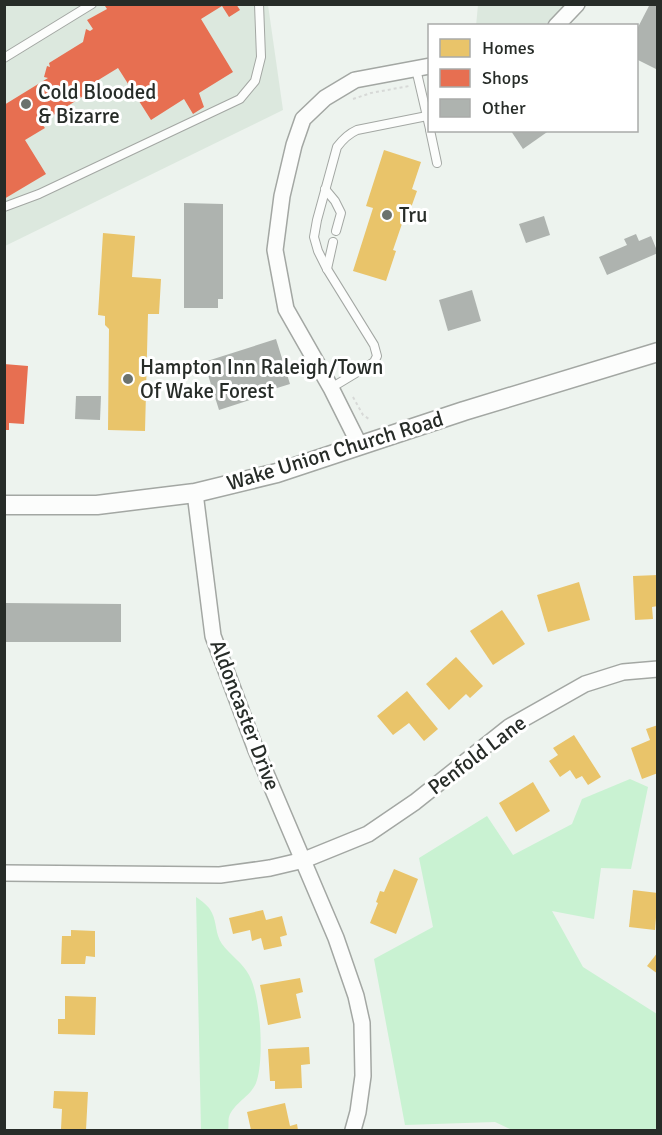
<svg xmlns="http://www.w3.org/2000/svg" width="662" height="1135" viewBox="0 0 662 1135" font-family="Signika,sans-serif">
	<style>
		.built { fill: #dce8de }
		.green { fill: #c9f2d2 }
		.homes { fill: #e9c46a }
		.shops { fill: #e76f51 }
		.building { fill: #aeb3af }
		.lines { fill: none; stroke-linecap: round; stroke-linejoin: round }
		.service-casing { stroke: #a3a7a3; stroke-width: 10 }
		.minor-casing { stroke: #a3a7a3; stroke-width: 18 }
		.tertiary-casing { stroke: #a3a7a3; stroke-width: 21 }
		.path { stroke: #d7d9d7; stroke-width: 2; stroke-dasharray: 3 3; stroke-linecap: butt }
		.service { stroke: #fcfdfc; stroke-width: 8 }
		.minor { stroke: #fcfdfc; stroke-width: 15 }
		.tertiary { stroke: #fcfdfc; stroke-width: 18 }
		.poi-dot { fill: #6c726d; stroke: #fff; stroke-width: 2 }
		.labels { text-anchor: middle; stroke-width: 6; stroke-linejoin: round; paint-order: stroke }
		.poi-label { font-size: 21px; fill: #272c28; stroke: #fff; text-anchor: start }
		.street-label { font-size: 21px; fill: #272c28; stroke: #fff }
	</style>
	<rect width="100%" height="100%" fill="#edf3ee"/>
	<g class="built">
		<path d="M5 5H268L283 110 5 246Z"/>
		<path d="M478 5H570L544 25 476 26Z"/>
	</g>
	<g class="green">
		<path d="M630 779 648 787 631 869 601 868 594 919 552 911 583 967 657 1014V1130H512L495 1122 405 1125 374 959 433 927 419 858 487 816 513 855 572 824 582 799Z"/>
		<path d="M196 897C202 901 209 906 212 913 217 923 215 934 222 944 230 955 243 963 249 975 261 997 264 1057 257 1080 253 1096 234 1102 229 1117 228 1120 229 1127 228 1130H201Z"/>
	</g>
	<g class="homes">
		<path d="M384 150 421 162 412 189 417 191 408 216 405 215 393 250 396 251 386 281 353 271 373 208 366 206Z"/>
		<path d="M103 233 135 236 132 277 161 279 159 314H148L145 431 108 430 109 329 105 325V316L98 315Z"/>
		<path d="M658 575V606L652 607 653 619 635 620 633 576Z"/>
		<path d="M579 582 590 620 548 632 537 595Z"/>
		<path d="M502 610 525 644 493 665 470 631Z"/>
		<path d="M456 657 483 686 470 698 466 694 449 710 426 684Z"/>
		<path d="M407 691 438 729 424 741 409 723 393 735 377 716Z"/>
		<path d="M658 725V773L642 779 631 748 650 740 646 729Z"/>
		<path d="M574 735 601 777 588 785 582 776 576 779 570 770 560 777 549 761 558 755 553 748Z"/>
		<path d="M533 782 550 811 516 832 499 803Z"/>
		<path d="M394 869 418 879 396 934 370 923 378 903 376 902 380 891 384 892Z"/>
		<path d="M633 890 658 893 655 930 629 927Z"/>
		<path d="M263 910 266 920 282 916 287 935 280 937 282 946 264 950 261 938 252 941 250 930 233 934 229 918Z"/>
		<path d="M71 930 95 931V957L86 956 85 964H61L62 936H71Z"/>
		<path d="M658 952V974L647 966Z"/>
		<path d="M300 978 303 992 296 994 301 1018 268 1025 260 985Z"/>
		<path d="M65 996 96 997 95 1035 58 1034V1019H65Z"/>
		<path d="M309 1047 310 1064 301 1065 302 1088 275 1089V1081H270L268 1049Z"/>
		<path d="M54 1091 88 1092 86 1130 61 1129 62 1109 53 1108Z"/>
		<path d="M285 1103 290 1126 297 1124 298 1130H251L247 1112Z"/>
	</g>
	<g class="shops">
		<path d="M108 4H236L240 10 229 17 222 6 201 19 233 72 199 93 204 107 193 114 184 99 151 120 118 68 82 90 85 95 41 123 45 128 25 140 46 174 4 199V105L48 78 44 77 47 66 50 67 49 63 83 42 86 29 90 31 93 29 87 20 107 9 105 6Z"/>
		<path d="M4 364 28 366 24 424 9 423V430H4Z"/>
	</g>
	<g class="building">
		<path d="M650 4H658V70L636 59V31Z"/>
		<path d="M512 130H550L523 149 511 131Z"/>
		<path d="M184 203 223 204V299H218V308H184Z"/>
		<path d="M544 216 550 235 526 243 519 224Z"/>
		<path d="M636 234 639 241 651 236 658 253 607 275 599 257 627 245 624 239Z"/>
		<path d="M472 290 481 321 448 331 439 300Z"/>
		<path d="M276 339 290 384 264 392 265 395 219 410 204 362Z"/>
		<path d="M76 396H101L100 420 75 419Z"/>
		<path d="M5 603 121 604V642H5Z"/>
	</g>
	<g class="lines">
		<g class="service-casing">
			<g id="service">
				<path d="M4 58 92 4"/>
				<path d="M416 69 430 129"/>
				<path d="M430 130 437 163"/>
				<path d="M325 189 335 201 341 213 336 231"/>
				<path d="M4 207 39 194 240 99 255 81 261 57 259 4"/>
				<path d="M327 269 333 242"/>
				<path d="M331 388 374 362 377 356 374 345 327 269 318 251 314 237 317 220 337 147C343 139 348 134 357 130L427 116"/>
			</g>
		</g>
		<g class="minor-casing">
			<g id="minor">
				<path d="M556 26 577 4"/>
				<path d="M360 446 331 388 286 309 275 250 282 196 294 145 303 119 325 98 355 80 430 66"/>
				<path d="M195 493 213 636 256 750 336 938 356 996 362 1023 363 1076 358 1112 353 1130"/>
				<path d="M4 873 220 875 270 868 304 860 368 834 415 802 509 727 585 684 623 672 658 669"/>
			</g>
		</g>
		<g class="tertiary-casing">
			<path id="tertiary" d="M4 505H97L195 493 277 473 464 411 658 352"/>
		</g>
		<g class="path">
			<path d="M353 99 371 93 409 86"/>
			<path d="M353 397 363 415 369 419"/>
		</g>
		<use href="#service" class="service"/>
		<use href="#minor" class="minor"/>
		<use href="#tertiary" class="tertiary"/>
	</g>
	<g class="poi-dot">
		<circle cx="26" cy="104" r="6"/>
		<circle cx="387" cy="215" r="6"/>
		<circle cx="128" cy="379" r="6"/>
	</g>
	<g class="labels">
		<g class="poi-label">
			<text x="38" y="99">Cold Blooded<tspan x="38" dy="24">&amp; Bizarre</tspan></text>
			<text x="399" y="222">Tru</text>
			<text x="140" y="374">Hampton Inn Raleigh/Town<tspan x="140" dy="24">Of Wake Forest</tspan></text>
		</g>
		<g class="street-label">
			<text transform="translate(335 451) rotate(-17)" y="7">Wake Union Church Road</text>
			<text transform="translate(245 715) rotate(69)" y="7">Aldoncaster Drive</text>
			<text transform="translate(477 755) rotate(-37)" y="7">Penfold Lane</text>
		</g>
	</g>
	<rect width="662" height="1135" fill="none" stroke="#272c28" stroke-width="12"/>
	<rect x="428" y="24" width="210" height="108" fill="#ffffff" stroke="#a9aba9" stroke-width="1.5"/>
	<rect x="440" y="39" width="30" height="18" fill="#e9c46a" stroke="#a9aba9" stroke-width="1.5"/>
	<text x="482" y="54" font-size="18" fill="#272c28">Homes</text>
	<rect x="440" y="69" width="30" height="18" fill="#e76f51" stroke="#a9aba9" stroke-width="1.5"/>
	<text x="482" y="84" font-size="18" fill="#272c28">Shops</text>
	<rect x="440" y="99" width="30" height="18" fill="#aeb3af" stroke="#a9aba9" stroke-width="1.5"/>
	<text x="482" y="114" font-size="18" fill="#272c28">Other</text>
</svg>
